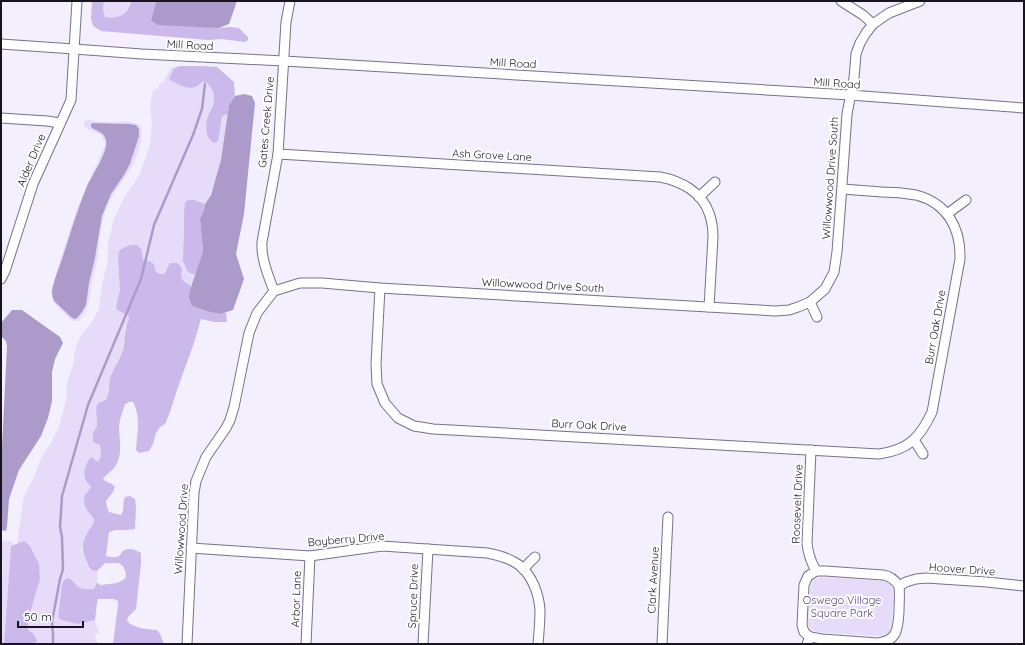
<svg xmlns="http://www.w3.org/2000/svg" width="1025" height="645" viewBox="0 0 1025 645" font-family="Quicksand,sans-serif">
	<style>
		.green { fill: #e6dcfa; fill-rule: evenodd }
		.forest { fill: #cab9ea }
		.water { fill: #ac9bca }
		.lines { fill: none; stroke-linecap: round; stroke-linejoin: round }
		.stream { stroke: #ac9bca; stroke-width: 2.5 }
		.minor-casing { stroke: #79708a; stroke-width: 11 }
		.minor { stroke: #fff; stroke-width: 9 }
		.labels { text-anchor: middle; stroke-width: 4; stroke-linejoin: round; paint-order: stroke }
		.street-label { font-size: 11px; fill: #18141f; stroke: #fff }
		.park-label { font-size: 11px; fill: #5c4380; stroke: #fff }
	</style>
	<rect width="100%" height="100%" fill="#f3effc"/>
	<g class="green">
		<path d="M104 1H131C129 15 118 19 105 17L103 10Z"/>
		<path d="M171 67 174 68 171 73 198 86 202 82H206C220 96 214 101 207 117L222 115 228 114C224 144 221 177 205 204L194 200 184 214V231L183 258 186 267 195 275 191 286 182 281 181 278 182 272 166 268 164 274H160L156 272 149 261 143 260 142 250 119 251C116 264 121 276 120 289 120 295 118 301 116 307L117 310 129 316V322L125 328 124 342 122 351 116 364 108 388 109 395 106 400 98 403 96 407 97 426 93 433V442L100 445 101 456 98 462 92 458 85 480 91 487 86 493 91 514 94 519V524L84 539 82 545V550L89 569 93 571H97L98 575 95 589C89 589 83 590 78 587 74 584 73 580 68 578L64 580 62 584 58 617 61 620 78 624 95 620C95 625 98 628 99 633L96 634 95 639 99 644H35L37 640 33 633 28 630V620L40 579 39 564 17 544 23 502 24 496 35 475 40 460 52 441 60 424 66 400 67 383 73 365 76 346 79 339 93 320 99 309 102 285 107 264 108 256V244L114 219 125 196 139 176 150 145 152 122 150 108 151 100 153 90 158 88 160 84 164 81Z"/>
		<path d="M90 120C95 121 99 122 103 122 116 123 129 119 140 125 146 138 134 166 126 176 116 189 107 203 103 219 100 231 99 243 98 255 97 264 93 273 92 282 89 297 90 310 78 321H72C63 311 50 304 51 289L77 208 105 145C102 129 94 135 84 126V122L86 121ZM93 123 129 124 124 175 111 194 107 202 102 216 95 258 89 283 72 318 54 301 75 218 87 185 105 151 106 143 104 136 99 131 94 129 91 127V124Z"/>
		<path d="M9 541 13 542V545L11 546 4 644H1V600L3 563 1 558V542Z"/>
		<path d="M821 577 884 581C887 582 890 584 892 587 895 593 892 617 892 626 890 633 886 637 879 636L816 632 810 629 808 625 810 589 813 580Z"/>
	</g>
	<g class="forest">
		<path d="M92 1H104L103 10 105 17C118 19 129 15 131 1H156L151 19 219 28 231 27 239 28 248 37V40L245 42 222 39 208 40 101 31 93 26 91 19Z"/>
		<path d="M180 66H202L217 67 234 82 235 96 229 105 228 114 222 116 218 141 215 143C205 140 205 124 208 116 210 110 215 104 214 98 214 91 211 87 206 82H202C192 93 182 86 170 80L169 78 174 68Z"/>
		<path d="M188 200H194L205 204 204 210 200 219 203 251 195 275 188 272 183 261V258L184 231V214L185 202Z"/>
		<path d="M130 245H137L142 250 143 260 149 261 154 264 156 272 160 274H164L170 263H177C185 269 180 272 182 280L191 286 190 290 192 306 210 312 220 314 226 312 227 322H214L201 319 194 343 177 390 170 412 165 424 160 427 156 433 153 444 149 451 139 453 136 450C137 434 141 416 133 402H129L125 404C123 411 120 418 119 425 119 439 123 453 116 465 113 471 107 473 103 479 106 483 112 482 115 487L113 492 106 501 107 507 109 512 121 515C125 509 122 503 125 497L130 496 135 499 136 508 135 529 125 530H116L109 532 106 556C110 557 115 558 119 556 121 555 121 552 123 551 129 547 136 550 141 553V563L136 609 128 617 127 621C135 629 147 629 157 630L160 634 164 644H113L118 605V601L114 599H98L97 603 95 620 78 624 61 620 58 617 62 584 64 580 68 578C73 580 74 583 78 587 83 590 89 589 94 589L97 582 100 585 117 583 125 579 126 573 123 566 119 563H105L97 571C90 571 89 568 87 562 81 548 81 544 89 530 92 526 94 524 94 519 89 512 81 505 85 495 87 492 89 490 91 487 89 484 86 482 85 479 83 471 86 463 91 457L98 462 101 456 100 445 93 442V433L97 426 96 407 98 403 106 400C110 393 108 384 111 376 114 367 120 359 123 350 125 343 124 335 126 328 127 323 129 321 129 316L117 310 116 307 120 290 118 257 119 251 123 248Z"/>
		<path d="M24 541 30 546 39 564 40 579 28 620V630L33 633 37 640 35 644H4L11 546Z"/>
	</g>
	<g class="water">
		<path d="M156 1H237L229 24 219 28 158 25 151 20Z"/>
		<path d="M244 94 252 96 255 103 244 214 236 254 244 279 233 310 220 314 210 312 192 306 189 298 190 290 203 251 200 219 204 210 205 204 211 195 221 160 229 105 235 96Z"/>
		<path d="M93 123 129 124 136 125 139 129V136L130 164 124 175 111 194 102 216 95 258 89 283 86 305 82 312 77 318 75 319 72 318 54 301C53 298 52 295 52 292 54 279 60 266 64 253 71 231 78 208 87 186 92 175 108 152 106 141 104 131 97 132 91 127V124Z"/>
		<path d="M12 310H22L60 337 63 343 55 359 52 372V401L48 418 41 436 19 470 9 499 7 527 6 531 1 530V467L7 346 6 341 1 336V323Z"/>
	</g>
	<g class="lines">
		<path class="stream" d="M53 644V634L52 622 60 579 63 569 62 537 60 527 62 496 88 405 141 279 154 225 193 135 202 109 205 84"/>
		<g class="minor-casing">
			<g id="minor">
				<path d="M841 1 863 15 873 24"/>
				<path d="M1 44 74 49 142 54 284 61 850 95 1024 108"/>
				<path d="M1 118 47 121 60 123"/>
				<path d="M278 154 660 177C681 181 702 192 709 213 712 221 713 229 713 237L709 307"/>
				<path d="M699 197 715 182"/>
				<path d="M947 214 966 200"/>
				<path d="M1 279 5 271 33 184 71 100 77 1"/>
				<path d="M380 288 376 364 377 384 385 403 398 418 414 426 433 429 879 454C908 450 920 438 932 412L960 259C961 228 947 203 916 195 905 193 894 192 882 192 869 191 856 190 842 189"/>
				<path d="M274 291 300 283H322L380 288 775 311 789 310 798 307 810 302 825 289 834 272 837 252 841 199 847 114 854 78 856 54 860 43 866 33 873 24 889 13 920 1"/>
				<path d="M274 291C268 275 261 259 262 242L278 154 286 22 290 1"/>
				<path d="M810 302 817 317"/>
				<path d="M914 440 923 454"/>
				<path d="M191 548 310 556 382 546 487 553C498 555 511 559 519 565 532 575 539 594 540 610 540 621 539 633 538 644"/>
				<path d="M523 569 535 557"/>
				<path d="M816 571H825L883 575C891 576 895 580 899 586L906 582 916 579 926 578 987 582 1024 586"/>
				<path d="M810 637 822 639 878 643C897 641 898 629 899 612 899 604 900 595 899 586"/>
				<path d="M187 644 194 493 196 481 206 457 226 428 230 420 234 407 249 333 257 313 274 291"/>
				<path d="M306 644 310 556"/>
				<path d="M423 644 428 549"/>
				<path d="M662 644 668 517"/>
				<path d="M807 644 810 637 804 632 802 625 804 585 808 576 816 571C811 562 808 554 807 543L811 450"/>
			</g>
		</g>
		<use href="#minor" class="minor"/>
	</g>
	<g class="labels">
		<g class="street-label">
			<text transform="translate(190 45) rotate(3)" y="4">Mill Road</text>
			<text transform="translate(513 63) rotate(3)" y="4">Mill Road</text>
			<text transform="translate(837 83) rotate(4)" y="4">Mill Road</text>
			<text transform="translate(266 122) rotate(-85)" y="4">Gates Creek Drive</text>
			<text transform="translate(492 155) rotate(3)" y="4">Ash Grove Lane</text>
			<text transform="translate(31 160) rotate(-67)" y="4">Alder Drive</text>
			<text transform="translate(830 178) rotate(-86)" y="4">Willowwood Drive South</text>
			<text transform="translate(543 285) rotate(3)" y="4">Willowwood Drive South</text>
			<text transform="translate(935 327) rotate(-80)" y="4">Burr Oak Drive</text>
			<text transform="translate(589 425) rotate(3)" y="4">Burr Oak Drive</text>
			<text transform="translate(797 504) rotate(-88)" y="4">Roosevelt Drive</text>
			<text transform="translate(181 529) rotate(-86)" y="4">Willowwood Drive</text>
			<text transform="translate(346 539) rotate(-5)" y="4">Bayberry Drive</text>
			<text transform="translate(962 569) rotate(4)" y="4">Hoover Drive</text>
			<text transform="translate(653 580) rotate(-87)" y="4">Clark Avenue</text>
			<text transform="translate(413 596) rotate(-88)" y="4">Spruce Drive</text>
			<text transform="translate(296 599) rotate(-88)" y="4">Arbor Lane</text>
		</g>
		<g class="park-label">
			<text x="842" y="604">Oswego Village<tspan x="842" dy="13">Square Park</tspan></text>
		</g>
	</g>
	<rect width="1025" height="645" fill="none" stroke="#18141f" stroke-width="4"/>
	<path d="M18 621v6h65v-6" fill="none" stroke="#18141f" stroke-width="2"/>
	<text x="24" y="621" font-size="12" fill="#18141f" stroke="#ffffff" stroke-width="3" paint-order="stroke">50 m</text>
</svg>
